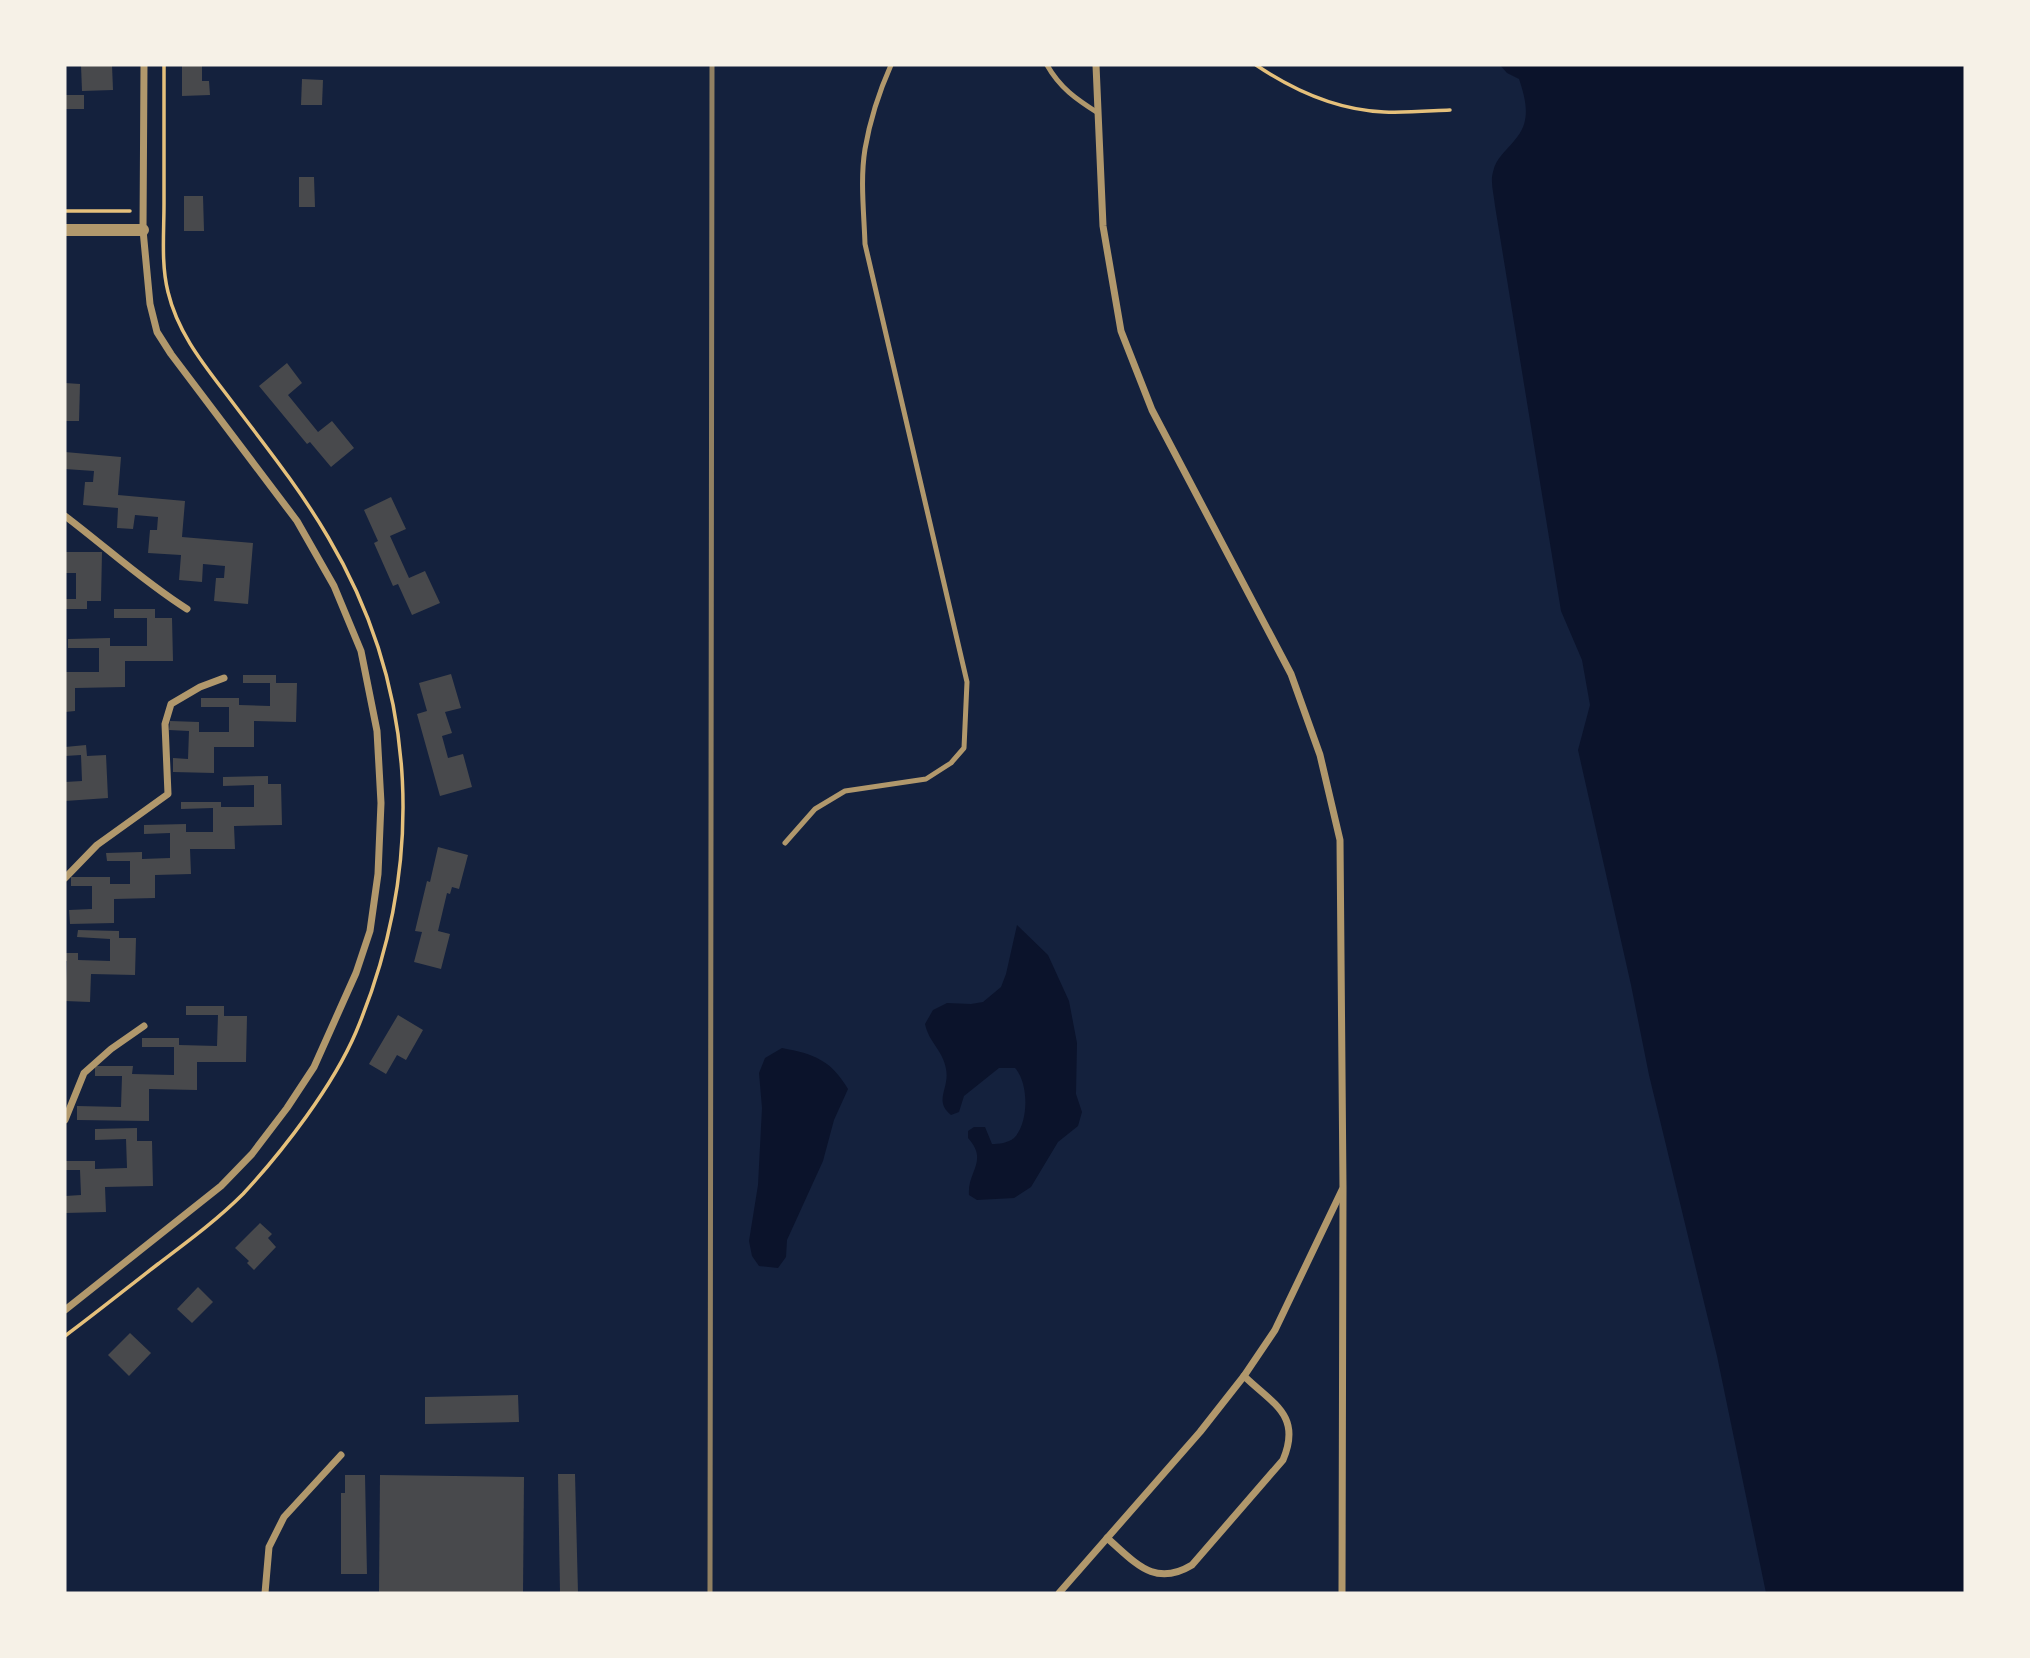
<svg xmlns="http://www.w3.org/2000/svg" width="2030" height="1658" viewBox="0 0 2030 1658" font-family="Overpass,sans-serif">
	<style>
		.water { fill: #0b132b }
		.building { fill: #48494c }
		.lines { fill: none; stroke-linecap: round; stroke-linejoin: round }
		.path { stroke: #e5c07b; stroke-width: 3.5 }
		.service { stroke: #b1986c; stroke-width: 5 }
		.minor { stroke: #b1986c; stroke-width: 7 }
		.tertiary { stroke: #b1986c; stroke-width: 12 }
		.rail { stroke: #918062; stroke-width: 5 }
	</style>
	<rect width="100%" height="100%" fill="#14213d"/>
	<g class="water">
		<path d="M1500 65H1965V1593H1766L1717 1356 1649 1075 1631 985 1578 750 1590 705 1582 660 1561 611 1495 206C1494 195 1490 182 1493 172 1496 158 1505 152 1514 141 1532 122 1526 100 1519 79L1507 73Z"/>
		<path d="M1017 925 1048 955 1069 1001 1077 1043 1076 1094 1082 1112 1078 1126 1058 1142 1031 1187 1014 1198 977 1200 969 1195C967 1171 989 1161 968 1138V1131L974 1127H985L992 1144C999 1144 1008 1143 1014 1138 1029 1123 1029 1083 1015 1068H999L964 1096 959 1112 951 1115C933 1101 950 1088 946 1069 943 1050 929 1043 925 1024L933 1010 947 1003 971 1004 983 1002 1001 987 1006 974Z"/>
		<path d="M782 1048C814 1054 831 1060 848 1089L834 1120 823 1161 787 1240 786 1257 778 1268 759 1266 752 1256 749 1241 758 1185 762 1108 759 1073 765 1058Z"/>
	</g>
	<g class="building">
		<path d="M81 65H112L113 90 82 91Z"/>
		<path d="M182 65H202V81H209L210 95 182 96Z"/>
		<path d="M302 79 323 80 322 105H301Z"/>
		<rect x="65" y="95" width="19" height="14"/>
		<path d="M299 177H314L315 207H299Z"/>
		<path d="M184 196H203L204 231H184Z"/>
		<path d="M287 363 302 383 288 395 318 432 332 421 354 448 331 467 310 442 307 444 259 386Z"/>
		<path d="M65 383 80 384 79 421H65Z"/>
		<path d="M65 452 121 457 118 495 185 501 182 537 253 543 248 604 214 601 216 578H224L225 566 203 564 202 582 179 580 181 555 148 553 150 530H157L158 517 135 515 133 529 117 528 118 508 83 505 85 482H93L94 471 65 469Z"/>
		<path d="M391 497 406 529 390 536 409 578 425 571 440 603 412 615 398 584 393 586 374 543 378 541 364 510Z"/>
		<path d="M65 552H102L101 601H87V609H65V599H76V573H65Z"/>
		<path d="M114 609H155V618H172L173 661H125V687L75 688V711L65 712V672H99V648H68V639L110 638V646H147V618H114Z"/>
		<path d="M451 674 461 708 445 712 452 733 442 736 448 758 463 754 472 787 440 796 417 714 427 711 419 683Z"/>
		<path d="M243 675H276V683H297L296 722 254 721V747H214V773L173 772V758L188 759 189 731 169 730 170 721 199 722V732H229V707H201V698H239V705L270 706V683H243Z"/>
		<path d="M86 745 87 756 106 755 108 798 65 801V782L82 781 81 755 65 756V747Z"/>
		<path d="M268 776V784H281L282 825 234 826 235 849H190L191 874 155 875V898L114 899V923L70 924 69 910 92 909V886H71V877H110V884H130V861H107L106 853 142 852V859L170 858V833L144 834V825L186 824V832H213V808L181 809V802H221V807H254V785L223 786V777Z"/>
		<path d="M438 847 468 855 459 889 452 887 450 894 447 893 438 931 450 934 441 969 414 962 422 932 415 931 427 881 430 882Z"/>
		<path d="M78 930 119 931V938H136L135 975 91 974 90 1002 65 1001 67 961H65V953H78V960L110 961V939L77 937Z"/>
		<path d="M186 1006H224V1016H247L246 1062H197V1090L149 1089V1121L77 1120V1106L121 1107 122 1076H95V1066H133L132 1074 174 1075V1047H142V1038H179V1045L217 1046 218 1015H186Z"/>
		<path d="M398 1015 423 1030 406 1060 397 1055 386 1074 369 1064Z"/>
		<path d="M137 1128V1141H152L153 1186 105 1187 106 1212 65 1213V1196L81 1195 80 1170H65V1161H95V1169L127 1168 126 1139 95 1140V1129Z"/>
		<path d="M260 1223 272 1234 268 1238 276 1247 254 1270 247 1263 249 1261 235 1248Z"/>
		<path d="M198 1287 213 1302 192 1323 177 1309Z"/>
		<path d="M130 1333 151 1353 129 1376 108 1355Z"/>
		<path d="M518 1395 519 1422 425 1424V1397Z"/>
		<path d="M558 1474H575L578 1593H560Z"/>
		<path d="M345 1475H365L367 1574H341V1493H345Z"/>
		<path d="M380 1475 524 1477 523 1593H379Z"/>
	</g>
	<g class="lines">
		<g class="path">
			<path d="M1256 65C1293 90 1338 110 1384 112 1405 113 1428 111 1450 110"/>
			<path d="M65 211H130"/>
			<path d="M65 1336C96 1313 127 1288 158 1264 187 1242 217 1220 243 1194 283 1151 333 1086 356 1032 425 867 420 692 328 537 300 489 264 444 230 399 205 366 178 334 168 292 161 264 164 233 164 204 164 158 164 111 164 65"/>
		</g>
		<g class="service">
			<path d="M1047 65C1060 88 1076 99 1098 113"/>
			<path d="M785 843 815 809 845 791 926 779 951 763 964 748 967 682 865 244C864 213 860 180 865 149 870 120 879 92 891 65"/>
		</g>
		<g class="minor">
			<path d="M1096 65 1103 226 1121 331 1152 410 1291 674 1320 755 1340 840 1343 1187 1342 1593"/>
			<path d="M65 516C106 547 144 582 187 609"/>
			<path d="M65 878 97 845 168 794 165 724 171 704 200 687 224 678"/>
			<path d="M65 1120 84 1073 111 1049 144 1026"/>
			<path d="M65 1310 221 1186 252 1154 287 1108 314 1067 356 973 370 931 378 874 381 803 377 731 361 651 334 586 297 521 171 354 157 332 150 304 143 230 144 65"/>
			<path d="M1107 1538C1135 1562 1154 1588 1192 1565L1283 1460C1302 1415 1273 1404 1244 1376"/>
			<path d="M265 1593 269 1547 284 1517 341 1455"/>
			<path d="M1059 1593 1200 1432 1244 1376 1275 1330 1342 1190"/>
		</g>
		<path class="tertiary" d="M65 230H143"/>
		<path class="rail" d="M710 1593 712 65"/>
	</g>
	<rect width="2030" height="1658" fill="none" stroke="#f6f1e7" stroke-width="133"/>
</svg>
